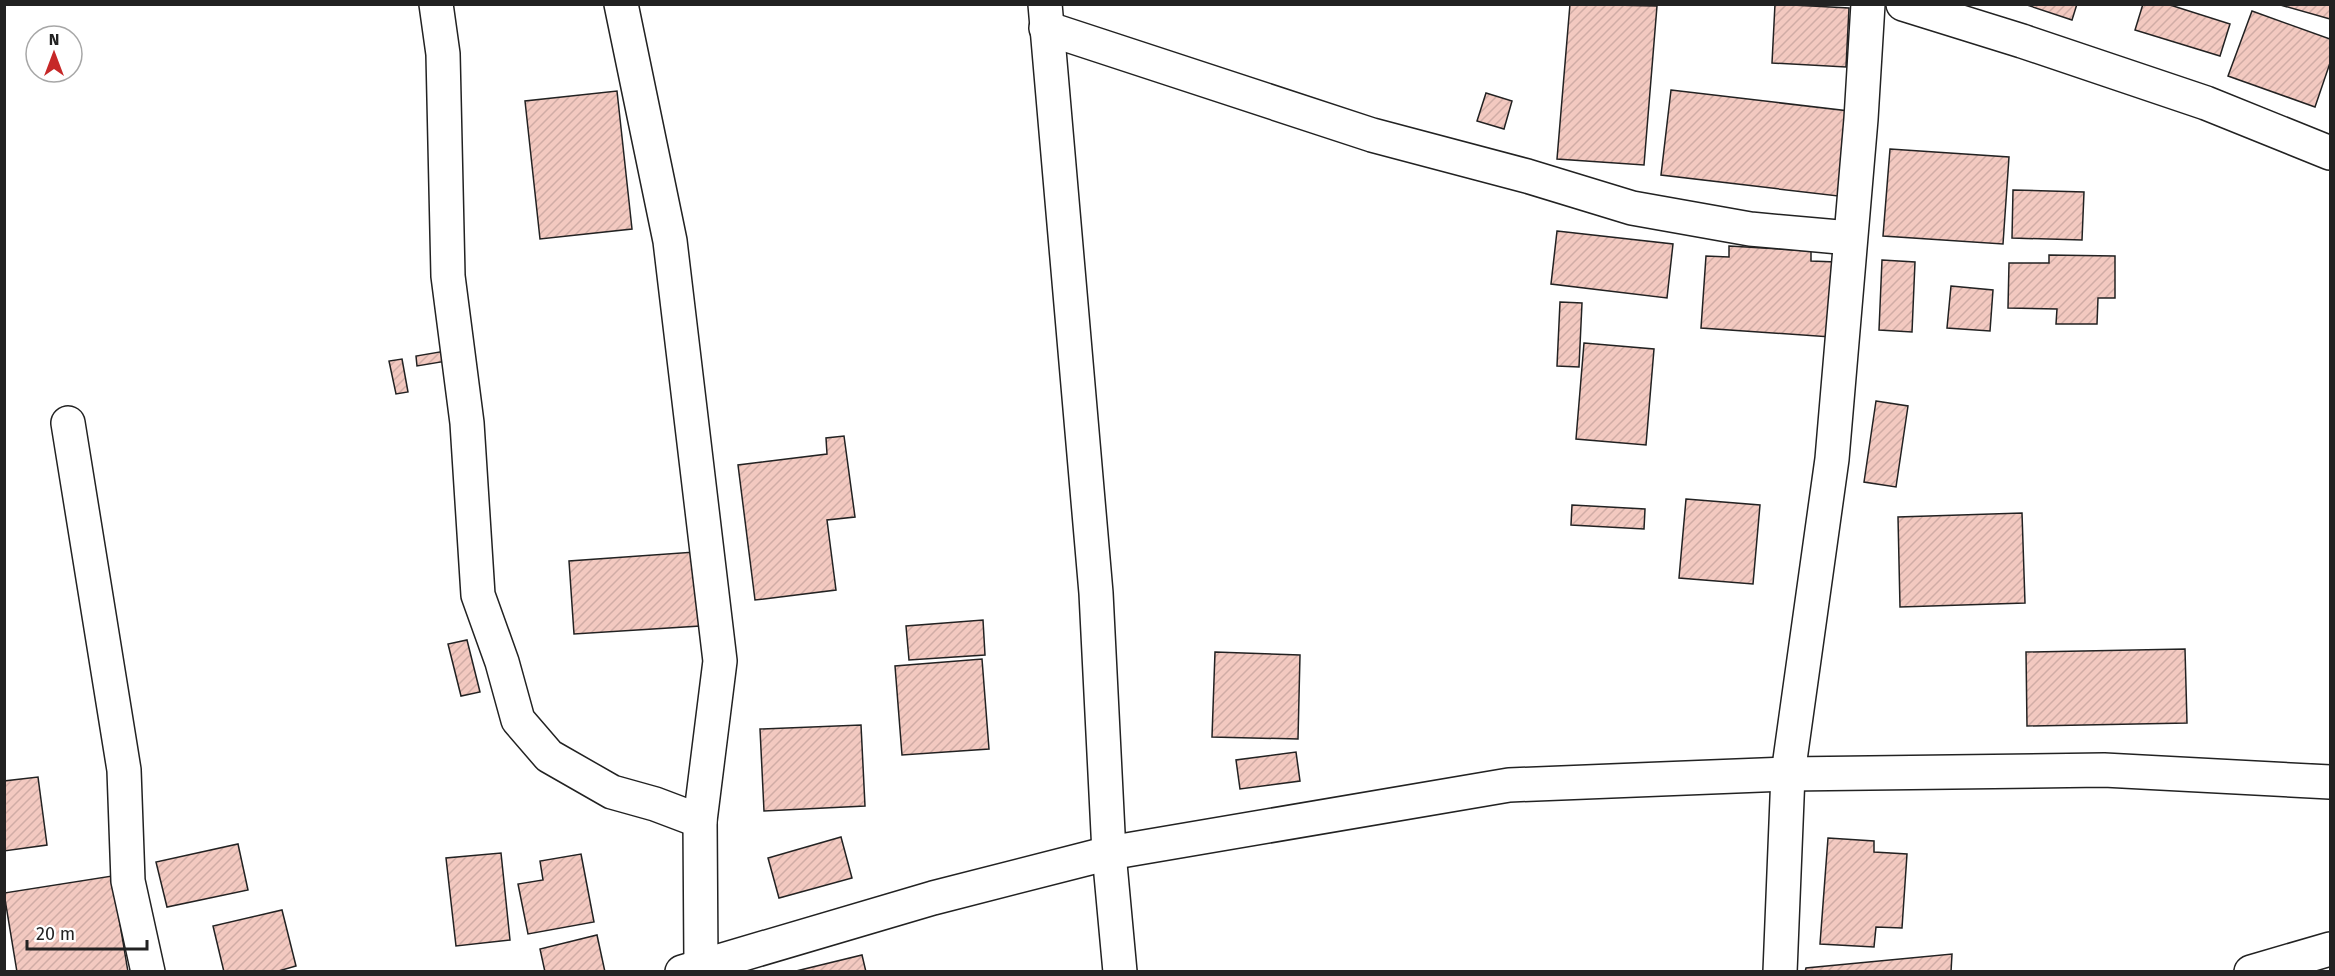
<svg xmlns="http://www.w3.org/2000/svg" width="2335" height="976" viewBox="0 0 2335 976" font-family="'Fira Sans',sans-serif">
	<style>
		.building { fill: url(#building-hatch); stroke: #222; stroke-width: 1.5 }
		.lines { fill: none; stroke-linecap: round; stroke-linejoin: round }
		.minor-casing { stroke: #222; stroke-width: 36 }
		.tertiary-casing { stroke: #222; stroke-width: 36 }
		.minor { stroke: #fff; stroke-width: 33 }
		.tertiary { stroke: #fff; stroke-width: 33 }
	</style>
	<defs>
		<pattern id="building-hatch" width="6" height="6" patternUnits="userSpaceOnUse" patternTransform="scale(1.5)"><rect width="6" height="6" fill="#f3c9c0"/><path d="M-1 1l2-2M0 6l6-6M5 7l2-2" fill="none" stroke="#d0aca5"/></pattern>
	</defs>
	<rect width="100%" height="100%" fill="#fff"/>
	<g class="building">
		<path d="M1570 4 1657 6 1644 165 1557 159Z"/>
		<path d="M1775 4 1849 8 1846 67 1772 63Z"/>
		<path d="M2024 4H2077L2072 20Z"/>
		<path d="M2143 4H2167L2230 24 2220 56 2135 30Z"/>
		<path d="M2277 4H2330V19Z"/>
		<path d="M2252 11 2330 39V63L2315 107 2228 76Z"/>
		<path d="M1671 90 1849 111 1838 196 1661 175Z"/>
		<path d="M617 91 632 229 540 239 525 101Z"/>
		<path d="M1486 93 1512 101 1504 129 1477 121Z"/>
		<path d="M1890 149 2009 157 2003 244 1883 236Z"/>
		<path d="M2013 190 2084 192 2082 240 2012 238Z"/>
		<path d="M1557 231 1673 244 1667 298 1551 284Z"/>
		<path d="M1729 246 1811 251V261L1836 262 1831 337 1701 328 1706 256 1729 257Z"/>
		<path d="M2049 255 2115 256V298H2098L2097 324H2056L2057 309 2008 308 2009 263H2049Z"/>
		<path d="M1882 260 1915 262 1912 332 1879 330Z"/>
		<path d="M1951 286 1993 290 1990 331 1947 328Z"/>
		<path d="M1560 302 1582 303 1579 367 1557 366Z"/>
		<path d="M1584 343 1654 349 1646 445 1576 439Z"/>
		<path d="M451 350 453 360 417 366 416 356Z"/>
		<path d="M402 359 408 392 396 394 389 361Z"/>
		<path d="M1876 401 1908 406 1896 487 1864 482Z"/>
		<path d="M844 436 855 517 827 520 836 590 755 600 738 465 827 454 826 438Z"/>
		<path d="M1686 499 1760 505 1753 584 1679 578Z"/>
		<path d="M1572 505 1645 509 1644 529 1571 525Z"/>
		<path d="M2022 513 2025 603 1900 607 1898 517Z"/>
		<path d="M695 552 700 626 574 634 569 561Z"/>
		<path d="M983 620 985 655 909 660 906 626Z"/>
		<path d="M467 640 480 692 461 696 448 644Z"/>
		<path d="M2185 649 2187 723 2027 726 2026 652Z"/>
		<path d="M1215 652 1300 655 1298 739 1212 737Z"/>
		<path d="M982 659 989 749 902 755 895 666Z"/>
		<path d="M861 725 865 806 764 811 760 729Z"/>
		<path d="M1296 752 1300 781 1240 789 1236 760Z"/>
		<path d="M38 777 47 845 4 851V781Z"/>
		<path d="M841 837 852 878 779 898 768 858Z"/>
		<path d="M1828 838 1874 841V852L1907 854 1902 928 1876 927 1874 947 1820 944Z"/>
		<path d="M238 844 248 890 167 907 156 862Z"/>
		<path d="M501 853 510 940 456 946 446 858Z"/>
		<path d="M581 854 594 922 528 934 518 884 543 880 540 861Z"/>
		<path d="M112 876 128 972H17L4 893Z"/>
		<path d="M282 910 296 966 275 972H224L213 926Z"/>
		<path d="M597 935 605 972H545L540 949Z"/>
		<path d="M1952 954 1951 972H1805L1806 968Z"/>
		<path d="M862 955 866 972H792Z"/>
	</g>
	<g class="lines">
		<g class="minor-casing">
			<g id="minor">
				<path d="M436 4 443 54 448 276 467 423 478 595 502 662 518 720 549 756 612 792 655 804 700 821"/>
				<path d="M621 4 670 241 720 661 700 821 701 964"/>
				<path d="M1045 4 1096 593 1109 853 1120 972"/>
				<path d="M1903 4 2022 41 2206 103 2330 153"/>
				<path d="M1046 28 1372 135 1527 176 1632 208 1750 229 1850 238"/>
				<path d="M68 423 124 770 128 881 148 972"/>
				<path d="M682 972 933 898 1109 853 1509 785 1788 774 2104 770 2330 782"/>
				<path d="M1780 972 1788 774 1832 459 1861 119 1868 4"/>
			</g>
		</g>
		<g class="tertiary-casing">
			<path id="tertiary" d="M2251 972 2330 949"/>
		</g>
		<use href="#minor" class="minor"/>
		<use href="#tertiary" class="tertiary"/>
	</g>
	<rect width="2335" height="976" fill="none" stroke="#222222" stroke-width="12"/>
	<g transform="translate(54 54)"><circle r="28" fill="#ffffff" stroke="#a7a7a7" stroke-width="1.5"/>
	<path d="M0-4.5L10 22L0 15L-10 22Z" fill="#c62828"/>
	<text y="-9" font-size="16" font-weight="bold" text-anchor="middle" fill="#222222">N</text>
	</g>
	<path d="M27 940v9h120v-9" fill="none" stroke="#222222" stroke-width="3"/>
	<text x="36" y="940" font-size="18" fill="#222222" stroke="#ffffff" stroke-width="4.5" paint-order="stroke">20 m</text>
</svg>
